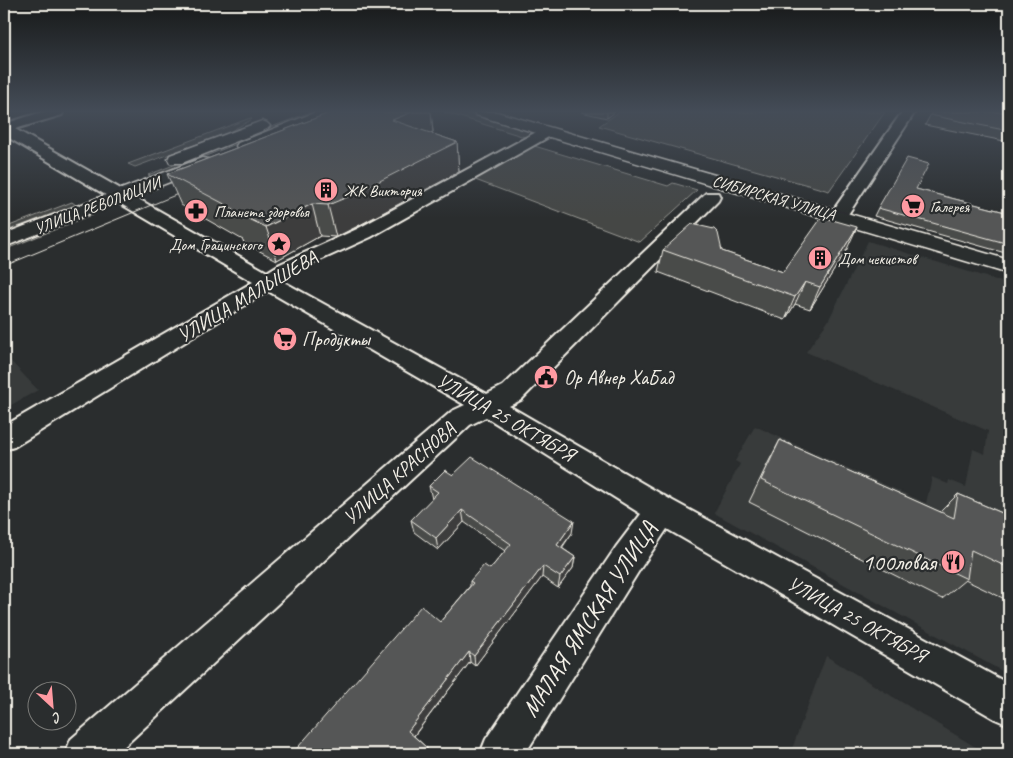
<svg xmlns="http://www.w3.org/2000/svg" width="1013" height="758" viewBox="0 0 1013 758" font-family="Caveat,sans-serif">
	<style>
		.built { fill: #373a3a }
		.green { fill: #444645; stroke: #9c9c96 }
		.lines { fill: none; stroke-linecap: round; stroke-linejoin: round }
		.minor-casing { stroke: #f4f1e8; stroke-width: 4 }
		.major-casing { stroke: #f4f1e8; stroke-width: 3 }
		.minor { fill: #2a2d2e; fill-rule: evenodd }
		.major { fill: #2a2d2e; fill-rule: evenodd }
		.tram { stroke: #f4f1e8; stroke-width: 1 }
		.wall { fill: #494b4a; stroke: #f4f1e8 }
		.shaded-wall { fill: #3c3d3c; stroke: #f4f1e8 }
		.building { fill: #555756; stroke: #f4f1e8 }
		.labels { text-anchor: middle; stroke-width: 4.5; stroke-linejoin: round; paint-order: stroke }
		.far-poi-label { font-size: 16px; fill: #f4f1e8; stroke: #2a2d2e; text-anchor: start }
		.far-street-label { font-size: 16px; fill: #f4f1e8; stroke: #2a2d2e }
		.street-label { font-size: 20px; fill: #f4f1e8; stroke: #2a2d2e }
		.poi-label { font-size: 20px; fill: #f4f1e8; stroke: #2a2d2e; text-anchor: start }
		.near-poi-label { font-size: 24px; fill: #f4f1e8; stroke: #2a2d2e; text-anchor: end }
		.near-street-label { font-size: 24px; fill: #f4f1e8; stroke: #2a2d2e }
	</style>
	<rect width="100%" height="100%" fill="#2a2d2e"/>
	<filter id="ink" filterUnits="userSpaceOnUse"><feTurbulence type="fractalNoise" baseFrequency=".02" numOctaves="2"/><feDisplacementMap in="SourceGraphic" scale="10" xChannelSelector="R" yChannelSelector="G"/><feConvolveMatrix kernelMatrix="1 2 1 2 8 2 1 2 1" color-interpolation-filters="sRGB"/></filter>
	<g filter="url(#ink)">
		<g class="built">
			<path d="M868 241 1009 284V675L714 513 740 464 735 461 755 426 926 503 932 477 948 484 949 480 966 487 973 449 985 454 988 431 806 352 828 321Z"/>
			<path d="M4 354 38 390 4 409Z"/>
			<path d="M826 656 987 754H790Z"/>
		</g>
		<g class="green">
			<path d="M310 112H317L153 177 148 175Z"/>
			<path d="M444 112H464L531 132 534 135 528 138Z"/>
			<path d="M619 112H885L829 191 599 126Z"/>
			<path d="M250 118 252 119 251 120 227 133 135 167 128 164Z"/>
			<path d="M531 145 668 186 673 183 697 190 640 242 470 178Z"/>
			<path d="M72 202 76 205 4 232V228Z"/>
			<path d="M92 211 96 213 4 250V246Z"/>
		</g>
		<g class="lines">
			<g class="minor-casing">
				<g id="minor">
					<path d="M42 112H63L62 115 15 129 267 272 280 264 357 229 542 129H552L554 132 552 135 371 237 294 272 282 281 487 394 503 386 706 193H718L720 197 718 201 521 400 509 406 673 501 1009 684V725L995 719 667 529 640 569 525 754H480L486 739 616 547 641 514 486 417 470 425 116 754H65L71 739 452 411 465 405 268 291 14 447 4 450V426L253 282 4 135V124Z"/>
					<path d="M902 112H915L845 219 839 220 833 219 830 215Z"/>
				</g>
			</g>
			<g class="major-casing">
				<g id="major">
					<path d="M316 112H336L334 115 250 149H238L236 146 238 143Z"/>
					<path d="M474 112H497L1009 260V274L476 115Z"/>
					<path d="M262 121 267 123 270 126 267 129 182 163H170L168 159 170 155Z"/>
					<path d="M202 158 208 159 211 163 208 167 4 247V234Z"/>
				</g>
			</g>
			<use href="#minor" class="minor"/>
			<use href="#major" class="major"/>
			<path class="tram" d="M4 266 190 189"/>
		</g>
		<g class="wall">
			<path d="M332 112H431L433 132 430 133 457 142 459 172 356 227 336 237 320 236 277 260 244 243 243 240 181 205 167 174Z"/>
			<path d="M581 112H615L607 118Z"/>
			<path d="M932 112H1009V142L925 125Z"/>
			<path d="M916 189 1009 213V254L874 216 878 208Z"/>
			<path d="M847 249 810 309 795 304 785 320 658 272 663 250 722 251 783 272Z"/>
			<path d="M780 440 940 512 958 494 1009 516V601L965 580 942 599 749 502 768 463Z"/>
			<path d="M453 475 572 533 562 548 575 557 573 568 558 588 542 577 475 666 470 662 414 736 427 748 429 754H292L440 622 470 586V581L490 569 505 551 464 522 438 550 414 532 411 520 432 499 429 486Z"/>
		</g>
		<g class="shaded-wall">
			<path d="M412 112H431L433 132 396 148 392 120Z"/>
			<path d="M607 112H615L607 118Z"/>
			<path d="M457 142 459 172 356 227 336 237 328 205Z"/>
			<path d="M312 204 320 236 277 260 266 227Z"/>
			<path d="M857 227 847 249 810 309 820 287Z"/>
			<path d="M805 282 795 304 785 320 795 297Z"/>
			<path d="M462 510 464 522 438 550 436 538Z"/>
			<path d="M574 521 572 533 555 556 557 545Z"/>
			<path d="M575 557 573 568 558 588 560 577Z"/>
			<path d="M543 566 542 577 475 666 474 656Z"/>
			<path d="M469 652 470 662 412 738 408 731Z"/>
			<path d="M427 748 429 754H422Z"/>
		</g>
		<g class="building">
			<path d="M332 112H412L392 120 457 142 350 196 328 205 312 204 266 227 232 211 234 209 167 174Z"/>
			<path d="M932 112H1009V131L930 115Z"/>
			<path d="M907 158 929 164 916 189 1009 213V244L878 208Z"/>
			<path d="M822 217 857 227 820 287 805 282 795 297 663 250 692 224 714 229 718 233 722 251 783 272Z"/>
			<path d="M780 440 954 518 958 494 1009 516V568L971 550 967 579 761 480Z"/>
			<path d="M472 457 574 521 557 545 575 557 560 577 543 566 474 656 469 652 408 731 427 748 422 754H390L387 751 384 754H292L421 606 440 622 473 583 470 581 484 565 490 569 511 544 462 510 436 538 411 520 438 492 429 486 445 470 453 475Z"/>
		</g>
	</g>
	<linearGradient id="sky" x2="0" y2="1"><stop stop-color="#171919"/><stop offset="0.51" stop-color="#444c57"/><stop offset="1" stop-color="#444c57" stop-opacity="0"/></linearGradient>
	<rect width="1013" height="218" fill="url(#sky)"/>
	<defs>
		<g id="building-disc" transform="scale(1.25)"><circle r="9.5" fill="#ff9aa2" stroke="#2a2d2e"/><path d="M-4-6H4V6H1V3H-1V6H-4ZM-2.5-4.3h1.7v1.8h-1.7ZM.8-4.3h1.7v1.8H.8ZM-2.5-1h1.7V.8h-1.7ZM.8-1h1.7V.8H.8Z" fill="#111"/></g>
		<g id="supermarket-disc" transform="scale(1.25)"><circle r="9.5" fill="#ff9aa2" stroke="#2a2d2e"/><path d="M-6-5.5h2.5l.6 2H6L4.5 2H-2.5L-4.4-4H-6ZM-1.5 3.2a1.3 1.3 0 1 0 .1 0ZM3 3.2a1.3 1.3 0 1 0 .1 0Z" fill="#111"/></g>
		<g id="pharmacy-disc" transform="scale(1.25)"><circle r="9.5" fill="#ff9aa2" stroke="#2a2d2e"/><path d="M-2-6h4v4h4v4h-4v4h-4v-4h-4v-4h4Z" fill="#111"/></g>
		<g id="sight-disc" transform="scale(1.25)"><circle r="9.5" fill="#ff9aa2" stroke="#2a2d2e"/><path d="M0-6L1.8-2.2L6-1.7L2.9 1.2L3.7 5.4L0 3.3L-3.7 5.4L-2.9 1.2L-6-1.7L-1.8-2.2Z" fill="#111"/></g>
		<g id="civic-disc" transform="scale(1.25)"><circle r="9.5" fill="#ff9aa2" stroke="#2a2d2e"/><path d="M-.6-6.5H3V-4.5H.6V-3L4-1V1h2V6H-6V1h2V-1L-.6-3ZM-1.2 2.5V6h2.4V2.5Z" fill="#111"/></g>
		<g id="restaurant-disc" transform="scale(1.25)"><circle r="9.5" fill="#ff9aa2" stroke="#2a2d2e"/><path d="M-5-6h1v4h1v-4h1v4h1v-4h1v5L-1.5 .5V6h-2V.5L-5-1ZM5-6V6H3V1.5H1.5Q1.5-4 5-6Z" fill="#111"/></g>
	</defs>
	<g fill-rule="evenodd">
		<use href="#building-disc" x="326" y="190"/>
		<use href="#supermarket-disc" x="913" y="206"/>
		<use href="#pharmacy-disc" x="196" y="211"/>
		<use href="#sight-disc" x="279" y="244"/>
		<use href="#building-disc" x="820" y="258"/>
		<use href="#supermarket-disc" x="285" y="339"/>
		<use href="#civic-disc" x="546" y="377"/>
		<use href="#restaurant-disc" x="953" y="562"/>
	</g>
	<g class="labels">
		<g class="far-poi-label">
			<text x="344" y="196">ЖК Виктория</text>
			<text x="930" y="212">Галерея</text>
			<text x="214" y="217">Планета здоровья</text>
			<text x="262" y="250" text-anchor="end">Дом Грацинского</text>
			<text x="838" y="264">Дом чекистов</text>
		</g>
		<g class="far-street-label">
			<text transform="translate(774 197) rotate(16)" y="6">СИБИРСКАЯ УЛИЦА</text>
			<text transform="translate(97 205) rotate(-21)" y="6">УЛИЦА РЕВОЛЮЦИИ</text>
		</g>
		<g class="street-label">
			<text transform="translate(247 296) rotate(-31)" y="7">УЛИЦА МАЛЫШЕВА</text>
			<text transform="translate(506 417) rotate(30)" y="7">УЛИЦА 25 ОКТЯБРЯ</text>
			<text transform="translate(399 473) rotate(-42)" y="7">УЛИЦА КРАСНОВА</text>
			<text transform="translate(857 619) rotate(29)" y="7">УЛИЦА 25 ОКТЯБРЯ</text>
		</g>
		<g class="poi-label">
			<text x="302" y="346">Продукты</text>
			<text x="564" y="384">Ор Авнер ХаБад</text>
		</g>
		<g class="near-poi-label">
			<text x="936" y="570">100ловая</text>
		</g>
		<g class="near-street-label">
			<text transform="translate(589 619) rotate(-57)" y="8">МАЛАЯ ЯМСКАЯ УЛИЦА</text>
		</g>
	</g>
	<rect width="1013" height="758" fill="none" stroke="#2a2d2e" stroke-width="20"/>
	<rect x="10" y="10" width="993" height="738" fill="none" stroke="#f4f1e8" stroke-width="2" filter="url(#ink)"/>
	<g transform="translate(52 706) rotate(154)"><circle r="24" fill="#2a2d2e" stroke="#7b7b78"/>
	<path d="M0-4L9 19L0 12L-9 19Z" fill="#ff9aa2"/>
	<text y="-8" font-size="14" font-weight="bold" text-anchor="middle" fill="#f4f1e8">С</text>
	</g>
</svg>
